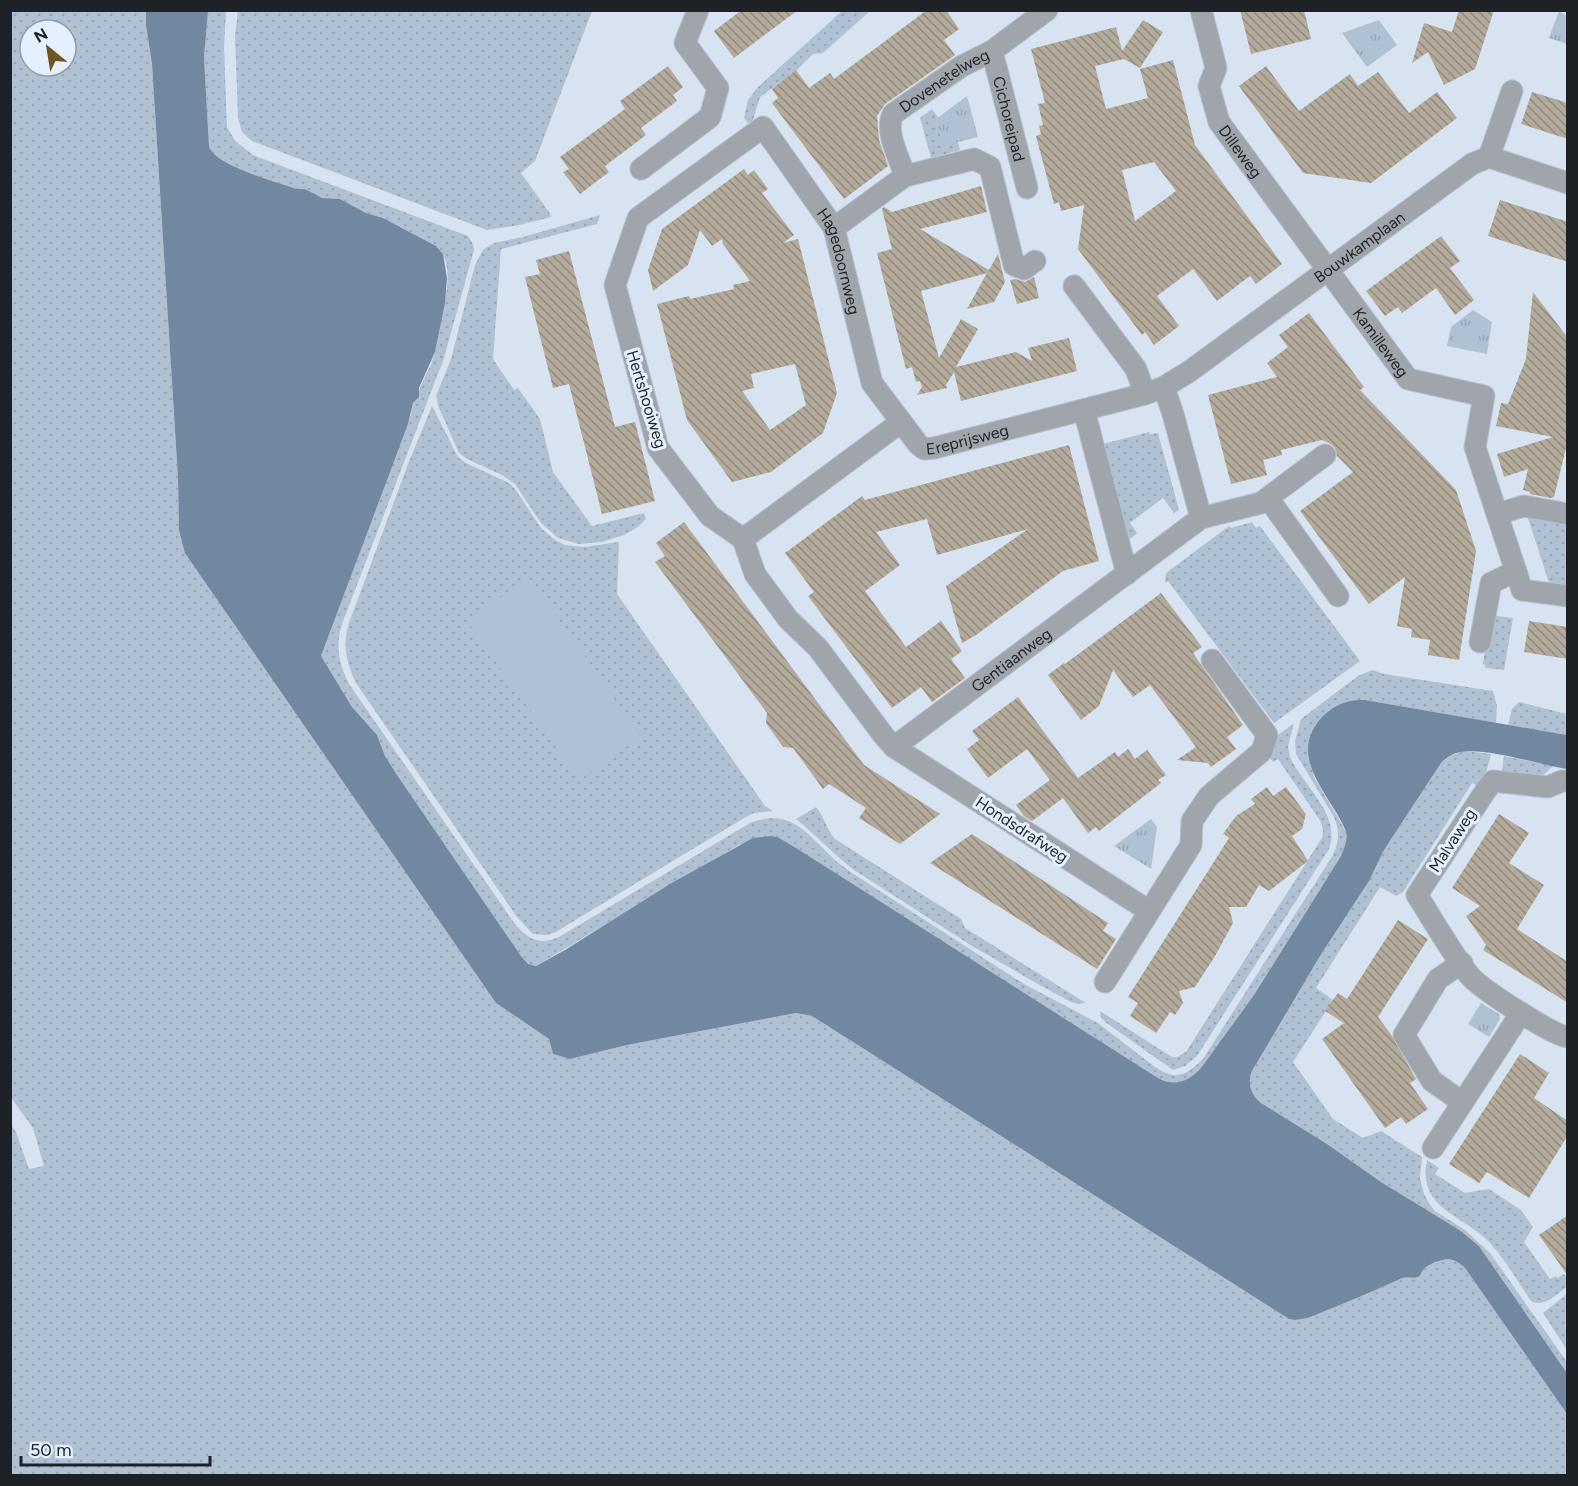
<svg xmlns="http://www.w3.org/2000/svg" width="1578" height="1486" viewBox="0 0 1578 1486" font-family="Figtree,sans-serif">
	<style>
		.grass { fill: url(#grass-dots); fill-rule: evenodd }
		.park { fill: url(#park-tufts) }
		.garden { fill: #b0c1d4 }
		.water { fill: #7288a1 }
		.building { fill: url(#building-back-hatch); fill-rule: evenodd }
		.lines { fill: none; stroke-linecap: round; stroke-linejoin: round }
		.minor-casing { stroke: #b6c0cd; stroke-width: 23 }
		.minor { stroke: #a0a5ab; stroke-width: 21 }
		.labels { text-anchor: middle; stroke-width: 6; stroke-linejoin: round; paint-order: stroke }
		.street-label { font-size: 16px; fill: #1e2227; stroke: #e4f0fe }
	</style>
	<defs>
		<pattern id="grass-dots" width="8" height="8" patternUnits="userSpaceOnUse" patternTransform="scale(1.5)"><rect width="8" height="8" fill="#b0c1d4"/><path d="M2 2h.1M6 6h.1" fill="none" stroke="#97a6b6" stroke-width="1.8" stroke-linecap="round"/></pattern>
		<pattern id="park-tufts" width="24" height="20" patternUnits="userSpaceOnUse" patternTransform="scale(1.5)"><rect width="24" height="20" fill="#b0c1d4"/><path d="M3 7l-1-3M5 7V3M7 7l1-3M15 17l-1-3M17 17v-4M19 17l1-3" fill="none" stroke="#97a6b6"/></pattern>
		<pattern id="building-back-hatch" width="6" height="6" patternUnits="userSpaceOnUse" patternTransform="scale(1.5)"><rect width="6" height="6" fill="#b3aa9b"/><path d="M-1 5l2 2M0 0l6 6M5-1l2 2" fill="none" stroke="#918a7e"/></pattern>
	</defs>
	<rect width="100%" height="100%" fill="#d7e3f1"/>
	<g class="grass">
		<path d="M11 11H146V25L152 64 178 478 179 530 352 793 496 1003 549 1039 553 1054 570 1059 627 1045 796 1013 812 1016 1289 1319 1295 1320 1308 1318C1339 1305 1370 1293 1400 1279 1406 1276 1413 1279 1418 1277 1421 1276 1421 1272 1423 1270 1427 1264 1442 1259 1449 1259 1455 1260 1461 1264 1465 1268L1567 1414V1475H11L10 1124 16 1132 29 1169 44 1166 33 1128 10 1096ZM30 30H66V66H30Z"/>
		<path d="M208 11H226L224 47 227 127 235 141 253 155 468 236 473 244 474 250 444 358 342 624C335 646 339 664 349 684L512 920C525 937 537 947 559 937L750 823C791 807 807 834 833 858 839 864 846 868 852 873L1024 984 1098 1023 1155 1067C1177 1081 1185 1076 1203 1059L1333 855C1339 842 1340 831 1334 817L1296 754 1295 741 1301 719 1358 676 1372 670 1384 674 1493 691 1497 706 1496 723 1365 700 1330 710 1325 714 1311 736 1310 758 1314 777 1346 831V845L1341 856 1254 995 1201 1068 1190 1079 1177 1083H1171L1158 1078 779 838 739 845 536 966 528 964 521 956 397 775 385 756 377 735 352 707 321 656 411 415 413 403 417 400C419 385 427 375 432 362 436 350 438 338 440 325 444 303 457 264 436 246L383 218 366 213 340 199 321 198 305 189H296C277 183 213 165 209 146L204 57Z"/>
		<path d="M238 11H592L535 161 521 173 549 212 551 217 519 225 487 230 252 141 242 132 238 118 235 35Z"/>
		<path d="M842 11H870L823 53 813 54 796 71 760 97 752 123 747 122 744 118 748 100 757 88Z"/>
		<path d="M932 109 938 117 936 119 957 138 960 150 931 158 920 118Z"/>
		<path d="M600 215 597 224 501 249 493 359 514 390 518 388 540 419 553 472 592 526 644 513 646 519 639 526 624 535 602 542 579 544 558 538 541 523 515 484 502 475 467 459 459 453 439 408 436 396 451 359 475 265 483 250 494 243 523 237Z"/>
		<path d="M432 406 458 457 466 463 509 483 515 489 541 528 555 540 565 545 584 547 619 542 617 594 765 806 773 811 754 813 744 818 554 933 545 935 533 934 517 917 356 683C346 662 342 645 349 623L408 464Z"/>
		<path d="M1149 432 1150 434 1158 433 1179 510 1174 513 1163 498 1130 523 1137 533 1129 540 1103 444Z"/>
		<path d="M1526 512 1548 520 1567 524V586L1549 583Z"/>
		<path d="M1252 522 1256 528 1260 526 1360 661 1274 723 1168 581 1165 583 1166 573 1229 526 1231 528Z"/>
		<path d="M1491 615 1513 618 1504 670 1486 668 1483 663Z"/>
		<path d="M1519 702 1567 714V735L1508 725 1512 709Z"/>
		<path d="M1294 723 1288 747 1290 757C1303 786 1342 815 1329 849L1197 1056 1185 1066 1173 1070 1105 1022 1101 1017 1100 1011 1172 1057H1177L1186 1052 1322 838 1323 830 1321 822 1278 759 1273 762 1270 758 1278 735Z"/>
		<path d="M1465 751 1491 754 1486 773 1478 786 1472 783 1403 892 1396 896 1380 887 1316 988 1333 1000 1293 1062 1333 1119 1363 1138 1381 1131 1422 1157 1420 1178 1424 1194 1430 1205 1435 1211 1465 1230 1490 1253 1567 1362V1373L1479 1246 1461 1231 1381 1182 1327 1144 1261 1103C1251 1094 1247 1084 1252 1071L1320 956 1369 881 1384 850 1441 763 1451 755Z"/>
		<path d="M1504 756 1553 766 1540 778 1502 771Z"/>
		<path d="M816 807C824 816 825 827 835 839L961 919 965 928 1086 1003 1079 1004 1071 1002 1036 983 972 946 854 870C833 854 816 835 796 819Z"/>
		<path d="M1427 1160 1439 1168 1435 1174 1465 1193 1489 1189 1521 1210 1533 1227 1524 1242 1550 1279 1556 1276 1558 1278 1564 1274 1567 1278V1287C1556 1294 1545 1308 1531 1301 1518 1282 1506 1261 1490 1243 1463 1214 1417 1210 1427 1160Z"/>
		<path d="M1567 1294V1324L1565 1325 1567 1329V1350L1543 1313Z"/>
	</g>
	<g class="park">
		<path d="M1559 11 1567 16V44L1549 38Z"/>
		<path d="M1379 20 1397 45 1367 67 1342 33Z"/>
		<path d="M967 96 978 137 958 142 957 138 942 143 936 119Z"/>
		<path d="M1473 310 1492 322 1487 354 1447 346 1451 327Z"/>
		<path d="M1151 819 1157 827 1151 869 1114 846Z"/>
		<path d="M1481 1003 1499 1014 1500 1019 1489 1037 1468 1024Z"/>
	</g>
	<path class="garden" d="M529 577 641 737 579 780 467 621Z"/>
	<path class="water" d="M146 11H208L204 57 209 146C213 165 277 182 296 189H305L322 198 340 199 366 213 383 218 436 246 443 254 447 278 445 303 435 352 419 388V397L413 403 408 424 321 656 352 707 377 735 385 756 397 775 521 956 528 964 536 966 565 950 670 884 753 838 772 836 779 838 796 848 1158 1078C1175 1087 1188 1082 1201 1068L1254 995 1341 856C1344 848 1349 838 1345 829 1330 794 1285 756 1323 716 1335 704 1349 699 1365 700L1567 735V769C1541 765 1485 747 1461 752 1453 753 1447 757 1441 763L1384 850 1369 881 1320 956 1252 1071C1247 1084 1251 1094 1261 1103L1327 1144 1381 1182 1461 1231 1479 1246 1567 1373V1414L1465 1268C1461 1264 1455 1260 1449 1259 1442 1259 1427 1264 1423 1270 1421 1272 1421 1276 1418 1277 1413 1279 1406 1276 1400 1279 1370 1293 1339 1305 1308 1318L1295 1320 1289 1319 812 1016 796 1013 627 1045 570 1059 553 1054 549 1039 496 1003 185 553 179 530 178 478 152 64 146 25Z"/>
	<g class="building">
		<path d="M742 10H798L734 58 714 31Z"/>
		<path d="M927 10H946L959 29 944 40 955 55 885 104 877 116 879 140 888 166 844 199 772 103 778 98 772 89 796 70 809 88 830 73 834 79Z"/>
		<path d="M1240 10H1304L1311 39 1251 54Z"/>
		<path d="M1459 10H1494L1475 69 1444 85 1428 52 1412 63 1424 23 1452 32Z"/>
		<path d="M1143 20 1163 32 1140 68 1124 59 1095 66 1106 109 1148 98 1140 69 1173 60 1195 145 1282 264 1256 284 1250 276 1217 301 1193 269 1157 296 1179 326 1154 345 1145 332 1142 335 1078 249 1084 205 1061 211 1059 202 1054 204 1036 136 1041 134 1039 126 1043 125 1038 104 1045 103 1031 49 1116 27 1122 51ZM1154 162 1176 191 1135 221 1122 170Z"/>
		<path d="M668 66 683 87 673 95 677 101 641 128 646 135 605 166 609 172 580 194 563 172 569 169 560 157 625 109 620 101Z"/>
		<path d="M1266 66 1299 111 1350 74 1358 86 1378 72 1409 113 1437 92 1457 118 1371 183 1303 173 1239 86Z"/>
		<path d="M1532 92 1568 103V139L1521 124Z"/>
		<path d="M744 169 748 175 754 170 768 189 762 193 794 235 783 243 798 239 837 393 823 433 771 472 732 482 687 420 657 304 689 296 690 299 734 289 733 285 750 281 723 244 722 239 712 246 700 230 688 265 653 291 648 270 662 229ZM795 364 806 405 770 430 742 391 754 388 751 374Z"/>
		<path d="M981 186 987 212 920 229 989 270 998 254 1005 282 994 302 967 309 987 273 921 291 939 358 961 319 978 329 956 367 1016 352 1032 361 1028 348 1069 338 1077 371 961 401 954 372 946 385 947 388 917 395 922 387 920 381 916 382 912 367 906 369 877 253 892 249 882 209 884 207 892 212Z"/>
		<path d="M1500 200 1568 222V262L1488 236Z"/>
		<path d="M1441 236 1460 261 1450 268 1474 300 1455 315 1436 288 1402 313 1398 307 1385 316 1366 291Z"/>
		<path d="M569 251 615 427 635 422 655 501 602 514 569 384 553 388 525 277 540 274 536 260Z"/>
		<path d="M1034 277 1039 298 1017 304 1010 280 1015 279 1025 282Z"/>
		<path d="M1533 292 1568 338V440L1554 497 1551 498 1530 494V492L1523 490 1528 469 1504 477 1497 454 1553 437 1496 426 1501 403 1508 404 1526 359Z"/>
		<path d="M1309 313 1364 387 1360 390 1456 490 1476 551 1459 660 1428 655 1430 640 1411 637 1412 629 1397 626 1405 577 1369 604 1300 511 1353 472 1337 456 1335 448 1331 444 1322 440 1281 450 1282 455 1263 460 1267 475 1231 484 1208 395 1277 377 1267 363 1288 347 1279 335Z"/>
		<path d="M1069 445 1099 561 1063 571 976 635 962 643 946 586 1028 529 937 555 927 519 876 532 900 565 865 591 906 647 941 621 962 651 951 659 965 678 932 702 921 687 892 708 808 596 814 592 785 553 862 496 865 500Z"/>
		<path d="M684 522 864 765 940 814 900 844 859 818 866 808 829 784 823 789 793 748 783 747 766 723 767 713 655 562 665 556 656 543Z"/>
		<path d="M1161 593 1202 647 1193 653 1243 725 1227 737 1236 749 1211 767 1208 763 1177 760 1196 747 1150 685 1133 697 1113 670 1099 706 1081 720 1048 675 1064 663 1065 664Z"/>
		<path d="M1529 621 1568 627V659L1524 652Z"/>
		<path d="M1018 697 1078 778 1115 752 1118 757 1128 749 1135 759 1147 750 1166 775 1158 780 1161 783 1099 831 1096 827 1088 833 1063 798 1032 821 1024 816 1016 805 1050 780 1027 749 988 778 967 749 979 740 972 731Z"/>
		<path d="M1267 787 1273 796 1286 787 1306 814 1302 829 1292 836 1308 861 1269 891 1259 885 1246 907H1229L1233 923 1215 956 1195 987 1179 991 1183 1003 1175 1015 1170 1012 1156 1033 1130 1016 1138 1003 1128 997 1229 838 1223 834 1236 816 1255 804 1251 799Z"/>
		<path d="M1499 814 1529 833 1509 863 1544 885 1517 929 1568 962V1003L1483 950 1486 945 1466 916 1480 906 1452 888Z"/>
		<path d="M972 834 1108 923 1103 931 1116 939 1097 969 930 863Z"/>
		<path d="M1398 920 1428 939 1378 1017 1392 1036 1416 1079 1410 1083 1428 1109 1406 1124 1401 1117 1385 1128 1322 1039 1344 1023 1325 1011 1338 993 1347 999Z"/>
		<path d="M1520 1054 1549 1073 1534 1098 1568 1121V1135L1529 1198 1487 1172 1479 1183 1449 1164Z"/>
		<path d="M1568 1215V1276L1539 1235Z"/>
	</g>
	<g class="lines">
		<g class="minor-casing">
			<g id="minor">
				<path id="s1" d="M1201 10 1216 68 1209 86 1219 122 1408 379 1484 396 1475 447 1522 590 1568 596"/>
				<path id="s2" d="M992 51 1027 188"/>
				<path d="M1489 157 1512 91"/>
				<path d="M641 169 710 117 718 88 685 43 698 10"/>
				<path id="s3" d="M905 176C900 159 884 132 893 114L962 66 992 51 1047 10"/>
				<path d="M834 228 905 176 974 159 990 167 1014 265 1024 269 1035 261"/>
				<path d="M1074 286 1136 369 1145 394"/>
				<path d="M1084 410 1127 574"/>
				<path d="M1268 498 1338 596"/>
				<path d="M1497 514 1524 506 1568 514"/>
				<path d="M1201 518 1261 503 1325 455"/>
				<path d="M743 539 901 422"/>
				<path d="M1480 642 1491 583 1516 571"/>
				<path id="s4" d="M894 747 1201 518 1173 414 1164 387"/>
				<path d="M1568 781H1562L1548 787 1493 781 1486 790 1417 895C1433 920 1452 954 1470 976 1481 989 1552 1035 1568 1037"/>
				<path id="s5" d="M1149 911 894 747 884 736 818 648 788 619 755 574 743 539 710 516 658 448 615 285 638 218 763 127 834 228 872 383 918 444 924 449 934 448 1145 394 1164 387 1190 371 1472 164 1489 157 1568 183"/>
				<path d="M1462 963 1438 979 1404 1035 1432 1081 1462 1102"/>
				<path d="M1105 982 1191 845 1192 821 1209 796 1262 751 1267 735 1212 660"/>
				<path d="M1433 1148 1521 1013"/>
			</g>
		</g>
		<use href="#minor" class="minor"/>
	</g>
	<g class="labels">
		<g class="street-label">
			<text dy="6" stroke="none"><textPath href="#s3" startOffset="126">Dovenetelweg</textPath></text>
			<text dy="6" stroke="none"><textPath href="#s2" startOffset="70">Cichoreipad</textPath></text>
			<text dy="6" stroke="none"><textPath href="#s1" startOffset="153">Dilleweg</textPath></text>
			<text dy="6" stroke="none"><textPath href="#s5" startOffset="1938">Bouwkamplaan</textPath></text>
			<text dy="6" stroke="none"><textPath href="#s5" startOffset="1239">Hagedoornweg</textPath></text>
			<text dy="6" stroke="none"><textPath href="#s1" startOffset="390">Kamilleweg</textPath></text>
			<text transform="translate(647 399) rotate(73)" y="6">Hertshooiweg</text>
			<text dy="6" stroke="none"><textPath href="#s5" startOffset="1494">Ereprijsweg</textPath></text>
			<text dy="6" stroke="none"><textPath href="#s4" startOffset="146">Gentiaanweg</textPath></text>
			<text transform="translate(1022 829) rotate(33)" y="6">Hondsdrafweg</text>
			<text transform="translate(1452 840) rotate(-57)" y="6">Malvaweg</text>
		</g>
	</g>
	<rect width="1578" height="1486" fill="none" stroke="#1e2227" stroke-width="24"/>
	<g transform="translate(48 48) rotate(330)"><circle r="28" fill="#e4f0fe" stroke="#959ea8" stroke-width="1.5"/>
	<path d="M0-4.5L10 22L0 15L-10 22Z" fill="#6e5425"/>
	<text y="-9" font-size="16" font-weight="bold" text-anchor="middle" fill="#1e2227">N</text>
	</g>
	<path d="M21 1456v9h189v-9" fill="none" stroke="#1e2227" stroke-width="3"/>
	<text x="30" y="1456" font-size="18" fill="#1e2227" stroke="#e4f0fe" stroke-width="4.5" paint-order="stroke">50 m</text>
</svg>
